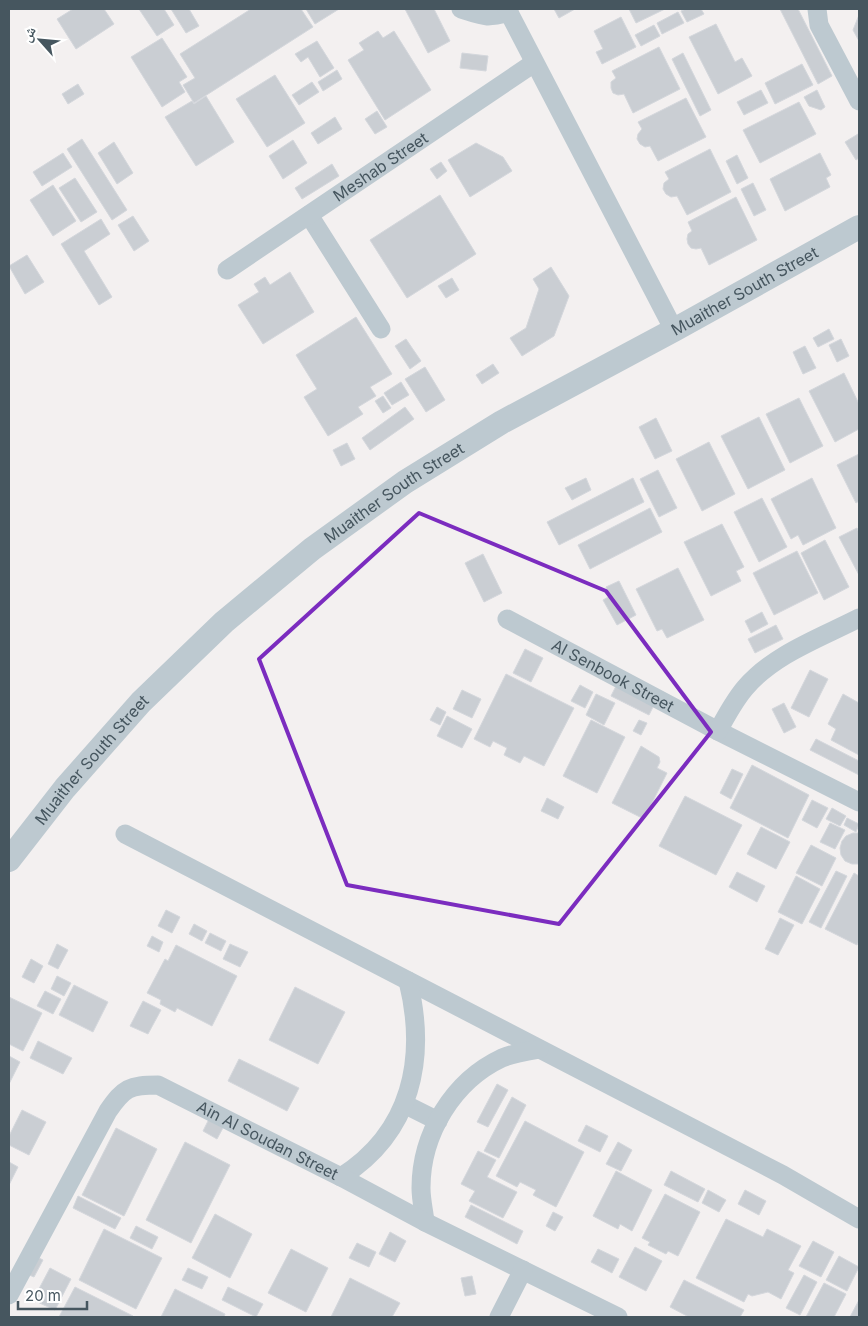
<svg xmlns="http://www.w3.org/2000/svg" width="868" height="1326" viewBox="0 0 868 1326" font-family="Inter,'Noto Naskh Arabic',sans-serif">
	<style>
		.building { fill: #caced3; stroke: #d4d7dc }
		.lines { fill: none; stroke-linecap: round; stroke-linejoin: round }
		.minor { stroke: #bdc9d0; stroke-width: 19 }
		.tertiary { stroke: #bdc9d0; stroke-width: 24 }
		.marked { fill: none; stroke: #7b2cbf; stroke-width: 4; stroke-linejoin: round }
		.labels { text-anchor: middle; stroke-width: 4.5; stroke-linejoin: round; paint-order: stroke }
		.street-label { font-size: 16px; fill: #46565f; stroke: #fff }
	</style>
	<rect width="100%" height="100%" fill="#f3f0f0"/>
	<g class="building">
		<path d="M73 9H104L114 24 76 49 57 19Z"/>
		<path d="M139 9H164L174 25 157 36Z"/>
		<path d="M171 9H189L199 26 186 33Z"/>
		<path d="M251 9H301L313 27 194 103 183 85 195 78 180 54Z"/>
		<path d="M306 9H339L315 24Z"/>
		<path d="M405 9H434L450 41 428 53Z"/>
		<path d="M554 9H575L559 18Z"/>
		<path d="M629 9H665L636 23Z"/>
		<path d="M686 9H701L704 14 687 22 681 11Z"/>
		<path d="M780 9H798L832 76 818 84Z"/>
		<path d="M678 12 684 23 662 34 657 23Z"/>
		<path d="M859 15V41L853 30Z"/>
		<path d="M621 17 636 47 602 64 596 52 603 49 594 31Z"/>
		<path d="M716 24 735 62 742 58 752 76 718 94 689 37Z"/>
		<path d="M654 25 660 36 641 46 635 35Z"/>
		<path d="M378 31 383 38 394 31 431 90 385 120 348 60 364 50 359 43Z"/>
		<path d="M162 38 187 77 179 82 185 92 162 107 131 57Z"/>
		<path d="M317 41 334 68 320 77 308 57 301 62 295 54Z"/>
		<path d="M659 47 680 89 633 113 624 94 618 95 613 93 611 88V82L616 78 612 71Z"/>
		<path d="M462 53 488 56 486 71 460 68Z"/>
		<path d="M683 53 711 110 700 116 672 59Z"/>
		<path d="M802 64 813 85 775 104 765 83Z"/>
		<path d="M337 70 342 79 323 91 318 82Z"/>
		<path d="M275 75 305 123 267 147 236 99Z"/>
		<path d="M312 82 319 92 299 105 292 95Z"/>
		<path d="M78 84 84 94 68 104 62 94Z"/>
		<path d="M761 90 768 103 744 115 737 102Z"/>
		<path d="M817 90 825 107 821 110 809 106 804 97Z"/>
		<path d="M206 96 234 142 196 166 165 117 192 101 194 104Z"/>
		<path d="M686 98 706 137 658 161 650 146 645 147 640 144 637 139 638 134 642 129 638 122Z"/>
		<path d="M799 102 816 134 760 163 743 130Z"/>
		<path d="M377 111 387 127 375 134 365 119Z"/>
		<path d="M335 117 342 129 318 144 311 133Z"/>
		<path d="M858 134 859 158 856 160 845 142Z"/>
		<path d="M82 139 127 210 112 220 67 149Z"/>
		<path d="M293 140 307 163 283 179 269 156Z"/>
		<path d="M114 142 133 173 117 184 98 153Z"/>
		<path d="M476 143 503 157 512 171 470 197 448 160Z"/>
		<path d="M710 149 731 192 687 215 677 196 671 197 666 194 663 189 664 183 669 179 665 172Z"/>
		<path d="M63 153 72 167 42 186 33 172Z"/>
		<path d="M820 153 831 175 826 178 830 187 785 211 770 179Z"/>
		<path d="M737 155 748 178 737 184 726 161Z"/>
		<path d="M441 162 447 171 437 179 430 169Z"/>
		<path d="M332 164 339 176 302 199 295 188Z"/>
		<path d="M75 178 97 212 81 222 59 188Z"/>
		<path d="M753 183 766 210 754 216 741 189Z"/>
		<path d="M53 185 76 221 53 236 30 200Z"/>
		<path d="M440 195 476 254 407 298 370 240Z"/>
		<path d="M736 197 757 240 709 265 701 248 696 249 691 248 688 244 687 239 688 234 692 231 688 222Z"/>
		<path d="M133 216 149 241 134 251 118 225Z"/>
		<path d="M101 219 110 234 84 251 112 297 99 305 61 244Z"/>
		<path d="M27 255 44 282 25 294 9 266Z"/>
		<path d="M551 267 569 296 554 336 522 356 510 338 526 328 539 289 533 279Z"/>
		<path d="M290 272 314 312 263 344 238 305 259 292 254 284 265 277 270 285Z"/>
		<path d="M452 278 459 290 446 298 438 286Z"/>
		<path d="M356 317 392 374 370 387 376 396 358 407 363 414 328 436 304 397 317 389 296 355Z"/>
		<path d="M829 329 834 339 818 347 813 338Z"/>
		<path d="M406 339 421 361 410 369 395 346Z"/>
		<path d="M841 339 849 356 837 362 829 345Z"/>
		<path d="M805 346 816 368 803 374 793 352Z"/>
		<path d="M493 364 499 373 482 384 476 375Z"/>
		<path d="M425 367 445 400 426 412 405 379Z"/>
		<path d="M844 373 859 404V429L835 442 809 391Z"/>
		<path d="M401 382 409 395 392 405 384 393Z"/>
		<path d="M383 396 391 408 383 413 375 401Z"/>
		<path d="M799 398 823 446 790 463 766 414Z"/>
		<path d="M405 407 414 419 370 450 362 438Z"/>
		<path d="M759 417 785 470 748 489 721 436Z"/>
		<path d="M656 418 672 451 655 459 639 427Z"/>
		<path d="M709 442 735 494 702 511 676 459Z"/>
		<path d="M347 443 355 459 341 466 333 450Z"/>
		<path d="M859 454V501L856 503 837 465Z"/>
		<path d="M658 470 677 508 659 517 640 479Z"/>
		<path d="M586 478 591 490 572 500 565 488Z"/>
		<path d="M633 478 644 502 559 545 547 522Z"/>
		<path d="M812 478 836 528 803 545 798 535 791 539 771 499Z"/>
		<path d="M762 498 787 547 759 562 734 512Z"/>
		<path d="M650 508 662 532 590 569 578 545Z"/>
		<path d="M722 524 744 567 736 571 741 581 711 596 684 542Z"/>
		<path d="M857 528 859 533V575L839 537Z"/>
		<path d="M825 540 849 587 824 600 801 553Z"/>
		<path d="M797 551 818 593 774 615 753 573Z"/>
		<path d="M483 554 502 593 484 602 465 563Z"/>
		<path d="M678 568 704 620 667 638 662 629 657 631 636 589Z"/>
		<path d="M619 581 636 615 617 625 603 600 610 596 606 587Z"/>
		<path d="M762 612 768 624 751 633 745 621Z"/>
		<path d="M776 625 783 639 755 653 748 639Z"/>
		<path d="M525 649 543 658 531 682 513 673Z"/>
		<path d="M810 670 828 679 809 717 791 708Z"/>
		<path d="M506 674 574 708 544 766 524 756 520 763 504 755 507 748 493 741 490 747 474 739Z"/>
		<path d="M580 685 593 692 585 708 571 701Z"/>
		<path d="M616 686 654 705 649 715 611 696Z"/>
		<path d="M462 690 481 699 472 718 453 709Z"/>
		<path d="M596 694 615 703 604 725 586 715Z"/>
		<path d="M843 694 859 703V755L831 740 836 729 828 724Z"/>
		<path d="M784 703 796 727 784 733 772 709Z"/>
		<path d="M437 707 446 712 440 725 430 720Z"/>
		<path d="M447 716 472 729 462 748 437 736Z"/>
		<path d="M591 720 625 737 597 793 563 776Z"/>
		<path d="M639 720 647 723 641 735 633 731Z"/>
		<path d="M816 739 859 761V775L810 750Z"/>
		<path d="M641 746 659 757 660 762 657 768 667 773 644 819 612 803Z"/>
		<path d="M752 765 809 795 788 838 730 808Z"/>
		<path d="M732 769 743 774 731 799 720 793Z"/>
		<path d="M685 796 742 825 716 875 659 846Z"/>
		<path d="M547 798 564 807 558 819 541 811Z"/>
		<path d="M812 800 828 808 817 828 802 820Z"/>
		<path d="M832 808 846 816 840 826 826 819Z"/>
		<path d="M847 818 859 824 856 832 844 825Z"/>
		<path d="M830 823 845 830 835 849 820 842Z"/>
		<path d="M761 827 790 842 776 869 747 854Z"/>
		<path d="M853 833H859V864H852L845 861 841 855 840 848 842 841 846 836Z"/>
		<path d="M811 845 836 858 822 886 796 873Z"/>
		<path d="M836 871 847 876 821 928 809 922Z"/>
		<path d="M737 872 765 886 757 902 729 887Z"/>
		<path d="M854 873 859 876V941L857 945 825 929Z"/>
		<path d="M796 876 820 889 802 924 778 912Z"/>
		<path d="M166 910 180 917 172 933 158 926Z"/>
		<path d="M780 918 794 925 778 955 765 949Z"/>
		<path d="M194 924 207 931 202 941 189 934Z"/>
		<path d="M210 933 226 941 221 951 205 943Z"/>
		<path d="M152 936 163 942 159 952 147 946Z"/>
		<path d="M57 944 68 950 58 969 48 964Z"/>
		<path d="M230 944 248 952 240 967 223 959Z"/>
		<path d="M176 945 237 976 212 1026 177 1008 175 1012 160 1004 161 1000 147 993 165 959 168 961Z"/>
		<path d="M31 959 43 966 34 983 22 977Z"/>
		<path d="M57 976 71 983 64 996 51 989Z"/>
		<path d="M74 985 108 1002 93 1032 59 1015Z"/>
		<path d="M295 987 345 1012 318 1064 269 1040Z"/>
		<path d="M45 991 61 999 53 1014 37 1006Z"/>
		<path d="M9 997 42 1013 23 1051 9 1044Z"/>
		<path d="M143 1001 161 1010 148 1034 130 1026Z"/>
		<path d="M38 1041 72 1058 63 1074 30 1058Z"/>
		<path d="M9 1056 20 1062 9 1084Z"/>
		<path d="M239 1059 299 1088 287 1111 228 1081Z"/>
		<path d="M497 1084 508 1090 488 1127 477 1122Z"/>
		<path d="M512 1097 526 1105 499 1158 484 1151Z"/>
		<path d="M22 1110 46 1122 29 1155 9 1145V1136Z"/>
		<path d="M209 1119 224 1126 217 1139 203 1131Z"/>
		<path d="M525 1121 584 1152 556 1207 533 1195 536 1190 520 1182 517 1187 496 1176Z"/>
		<path d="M586 1125 608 1136 600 1152 578 1141Z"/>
		<path d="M116 1128 157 1149 124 1216 82 1195Z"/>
		<path d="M185 1142 230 1165 191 1243 146 1220Z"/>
		<path d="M618 1142 632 1150 621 1171 606 1164Z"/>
		<path d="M478 1151 496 1160 487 1177 517 1192 503 1218 469 1201 475 1191 461 1184Z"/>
		<path d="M9 1162 18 1167 9 1185Z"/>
		<path d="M616 1171 652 1190 632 1231 620 1224 618 1229 593 1216Z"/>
		<path d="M671 1171 705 1189 698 1202 664 1185Z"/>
		<path d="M708 1190 726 1200 719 1212 702 1203Z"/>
		<path d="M745 1190 766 1201 759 1215 738 1204Z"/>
		<path d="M665 1194 700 1212 678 1256 668 1251 666 1254 648 1245 650 1242 642 1238Z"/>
		<path d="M78 1196 121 1218 115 1229 73 1208Z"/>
		<path d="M471 1205 523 1231 517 1244 465 1217Z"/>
		<path d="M553 1212 563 1217 555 1231 546 1226Z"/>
		<path d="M215 1214 252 1234 230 1278 192 1258Z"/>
		<path d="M726 1219 763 1237 767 1229 801 1246 788 1270 794 1273 781 1299 768 1292 752 1296 748 1294 744 1302 696 1278Z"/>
		<path d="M136 1226 158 1237 152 1249 130 1238Z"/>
		<path d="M104 1229 162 1258 136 1309 79 1280Z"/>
		<path d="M390 1232 406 1241 395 1262 379 1254Z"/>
		<path d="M813 1241 834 1252 821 1277 799 1266Z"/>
		<path d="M357 1243 376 1252 369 1267 349 1258Z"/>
		<path d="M635 1247 662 1261 646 1291 619 1277Z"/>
		<path d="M291 1249 328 1268 306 1312 268 1293Z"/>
		<path d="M598 1249 619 1259 612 1273 591 1262Z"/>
		<path d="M31 1254 43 1260 34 1277 22 1272Z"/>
		<path d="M839 1256 859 1267 847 1291 826 1280Z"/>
		<path d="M50 1268 71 1279 55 1310 33 1300Z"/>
		<path d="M188 1268 208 1277 202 1289 182 1280Z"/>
		<path d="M804 1275 817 1282 800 1315 786 1308Z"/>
		<path d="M472 1276 476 1294 465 1296 461 1278Z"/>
		<path d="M350 1278 400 1303 392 1317H331Z"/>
		<path d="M684 1280 744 1310 740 1317H689L670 1307Z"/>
		<path d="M824 1283 846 1294 834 1317H806Z"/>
		<path d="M75 1287 133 1316 132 1317H59Z"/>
		<path d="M228 1287 263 1304 256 1317 222 1300Z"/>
		<path d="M175 1289 225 1314 224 1317H161Z"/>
		<path d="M859 1300V1317H850Z"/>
	</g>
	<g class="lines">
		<g class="minor">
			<path d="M461 9C483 16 486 19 509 12"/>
			<path d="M507 9 674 330"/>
			<path d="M817 9 819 25 859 101"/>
			<path d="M309 215 381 329"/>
			<path id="s1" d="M227 270 534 63"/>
			<path id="s2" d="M507 619 718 731 859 802"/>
			<path d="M718 731C726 716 734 701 745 688 774 654 820 638 859 618"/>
			<path d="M125 834 783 1175 859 1219"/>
			<path d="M404 1104 438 1121"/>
			<path d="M341 1177C412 1132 427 1058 408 981"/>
			<path d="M425 1222C424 1211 421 1200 421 1188 421 1134 453 1081 502 1058 514 1053 527 1051 539 1049"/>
			<path id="s3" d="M9 1295 108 1111C124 1088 129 1085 158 1085L341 1177 425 1222 618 1317"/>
			<path d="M499 1317 523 1270"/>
		</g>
		<path class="tertiary" id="s4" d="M9 860 65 788 141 702 224 622 312 549 405 482 502 422 674 330 859 227"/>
	</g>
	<path class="marked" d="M419 513 606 591 711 732 559 924 347 885 259 659Z"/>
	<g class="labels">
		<g class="street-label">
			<text dy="6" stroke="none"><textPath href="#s1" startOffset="185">Meshab Street</textPath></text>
			<text dy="6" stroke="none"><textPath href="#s4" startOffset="940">Muaither South Street</textPath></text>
			<text dy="6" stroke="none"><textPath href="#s4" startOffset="535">Muaither South Street</textPath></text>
			<text dy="6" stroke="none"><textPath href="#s2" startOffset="120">Al Senbook Street</textPath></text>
			<text dy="6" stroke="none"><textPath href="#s4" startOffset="130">Muaither South Street</textPath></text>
			<text dy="6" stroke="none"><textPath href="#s3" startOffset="392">Ain Al Soudan Street</textPath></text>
		</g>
	</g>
	<rect width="868" height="1326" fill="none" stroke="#46565f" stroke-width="20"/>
	<g transform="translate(40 40) rotate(297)" stroke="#ffffff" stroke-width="4" paint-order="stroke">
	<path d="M0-4L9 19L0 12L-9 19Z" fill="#46565f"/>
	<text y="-8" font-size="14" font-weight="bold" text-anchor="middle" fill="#46565f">ش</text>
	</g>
	<path d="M18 1301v8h69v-8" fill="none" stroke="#46565f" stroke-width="2.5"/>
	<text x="25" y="1301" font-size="15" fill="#46565f" stroke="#ffffff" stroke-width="4" paint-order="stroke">20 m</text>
</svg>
